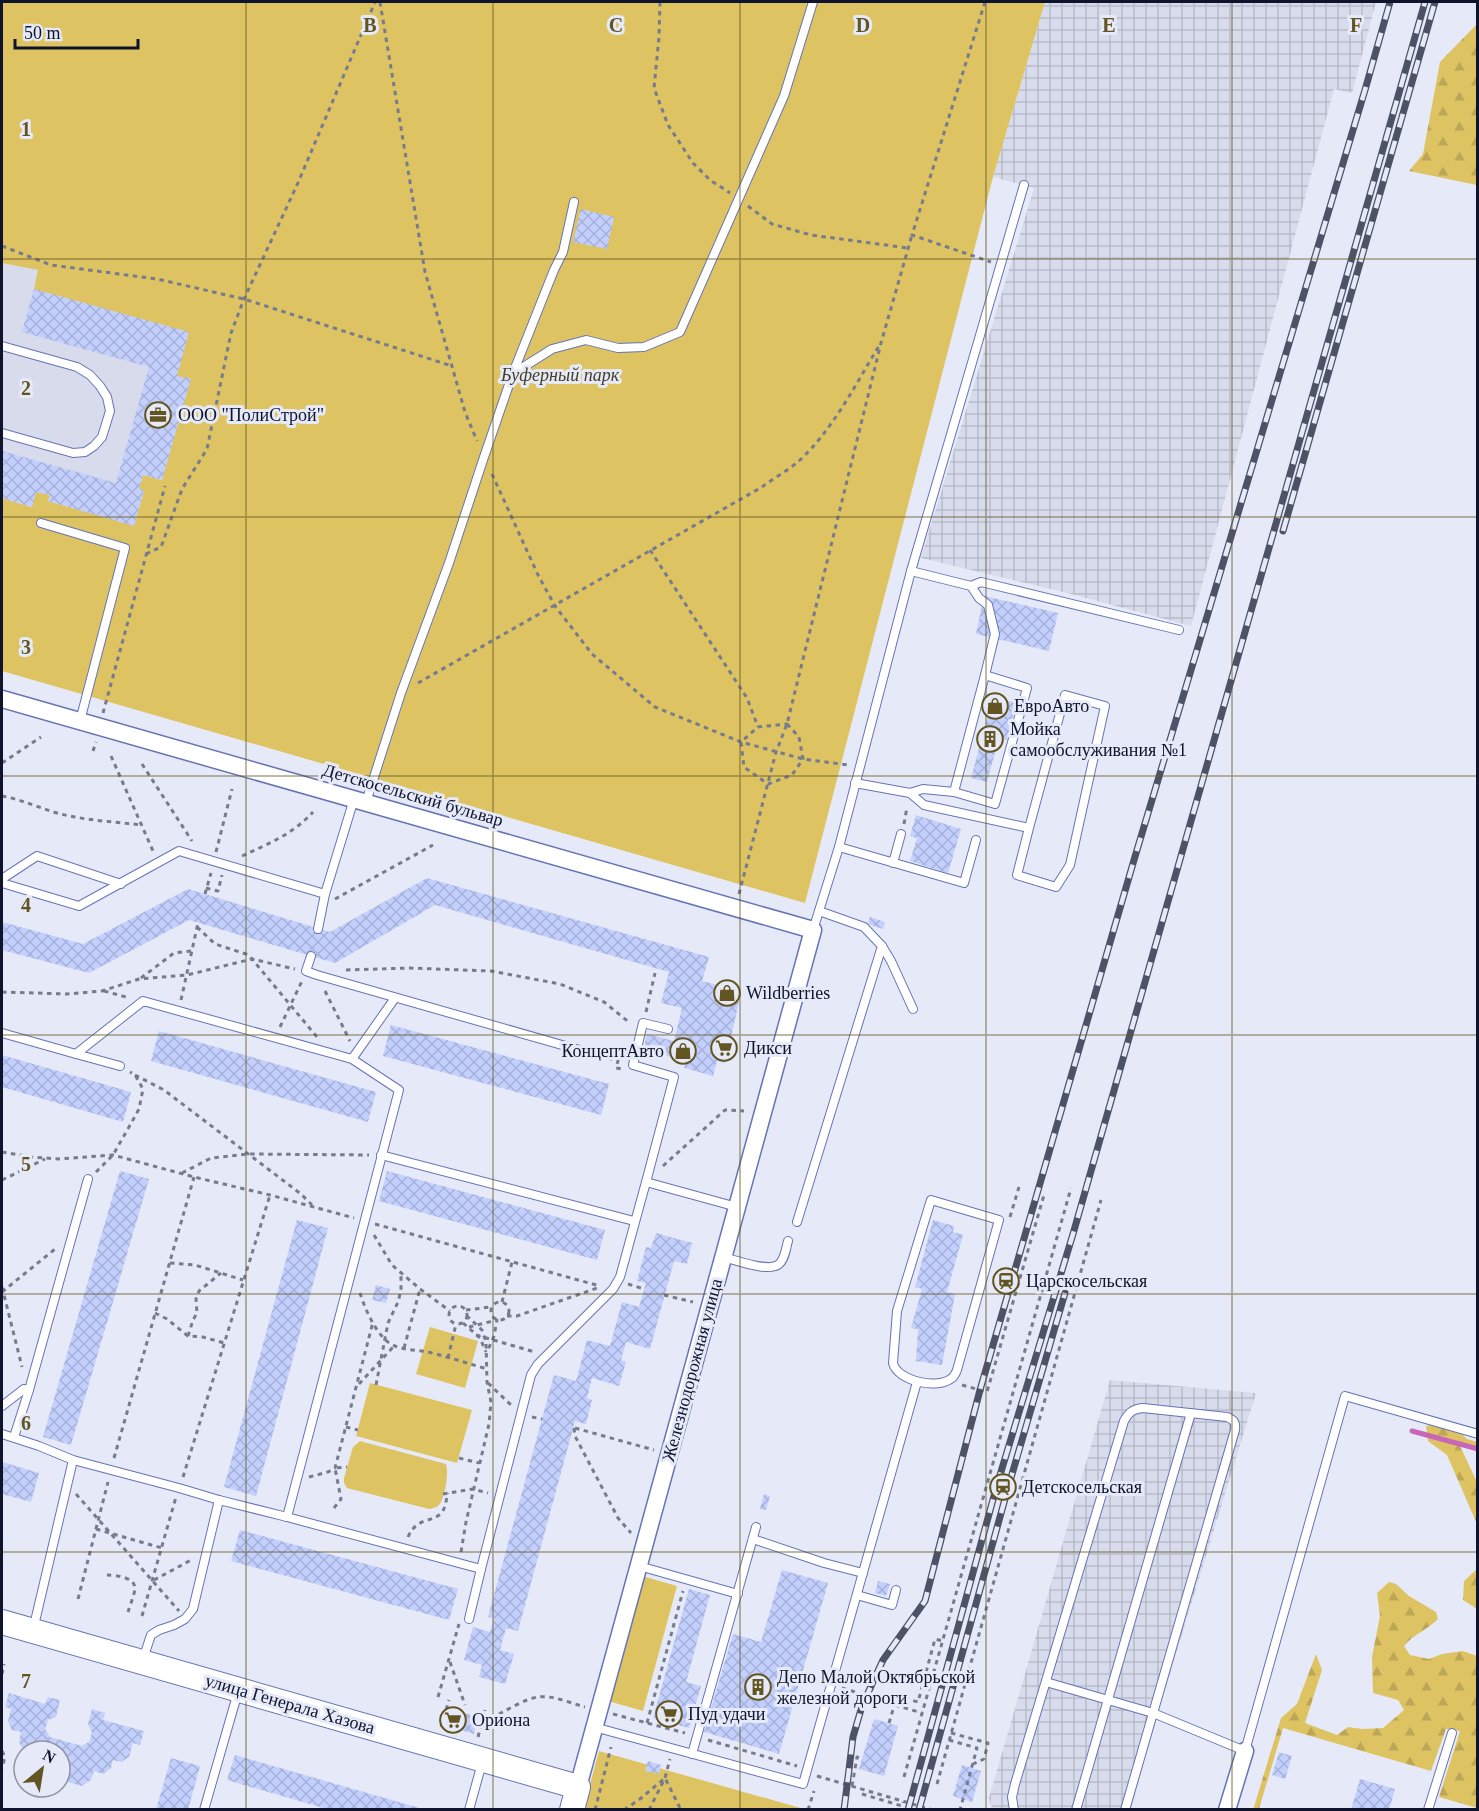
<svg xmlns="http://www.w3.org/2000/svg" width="1479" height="1811" viewBox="0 0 1479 1811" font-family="'Times New Roman',serif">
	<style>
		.built { fill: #d7dbeb }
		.industrial { fill: url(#industrial-grid) }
		.green { fill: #dec363 }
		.forest { fill: url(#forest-firs) }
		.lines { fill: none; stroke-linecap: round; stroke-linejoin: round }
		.stream { stroke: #ca66ba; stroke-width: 5 }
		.building { fill: url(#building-cross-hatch) }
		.lane-casing { stroke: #6674b3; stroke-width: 10 }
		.street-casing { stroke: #6674b3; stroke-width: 19 }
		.secondary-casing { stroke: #6674b3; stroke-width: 26 }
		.path { stroke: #777b8e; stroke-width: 3; stroke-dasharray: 4.5 4.5; stroke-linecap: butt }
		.lane { stroke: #fff; stroke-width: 8 }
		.street { stroke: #fff; stroke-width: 16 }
		.secondary { stroke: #fff; stroke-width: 24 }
		.rail-casing { stroke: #4d5267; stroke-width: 7 }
		.rail { stroke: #e6eaf8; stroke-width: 4.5; stroke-dasharray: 14; stroke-linecap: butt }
		.grid { fill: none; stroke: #635522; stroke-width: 1.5; stroke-opacity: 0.55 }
		.labels { text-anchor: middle; stroke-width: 6; stroke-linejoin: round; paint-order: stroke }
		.park-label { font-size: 18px; font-style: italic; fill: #453e26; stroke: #e6eaf8 }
		.poi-label { font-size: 18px; fill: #0f142c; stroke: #e6eaf8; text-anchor: start }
		.street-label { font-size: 18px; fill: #0f142c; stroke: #e6eaf8 }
		.grid-label { font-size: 20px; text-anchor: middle; font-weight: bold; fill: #635522; stroke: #e6eaf8; stroke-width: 6; stroke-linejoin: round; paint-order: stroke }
	</style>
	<defs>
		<pattern id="industrial-grid" width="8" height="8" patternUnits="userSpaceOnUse" patternTransform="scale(1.5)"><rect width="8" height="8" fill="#d7dbeb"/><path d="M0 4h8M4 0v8" fill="none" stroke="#b7bbca"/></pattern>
		<pattern id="forest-firs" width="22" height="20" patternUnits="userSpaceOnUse" patternTransform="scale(1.5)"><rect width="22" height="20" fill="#dec363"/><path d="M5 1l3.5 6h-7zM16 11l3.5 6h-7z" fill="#bda756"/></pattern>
		<pattern id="building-cross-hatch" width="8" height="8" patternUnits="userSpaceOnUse" patternTransform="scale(1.5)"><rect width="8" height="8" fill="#c3cffd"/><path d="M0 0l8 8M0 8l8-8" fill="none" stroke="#a6b1d9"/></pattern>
	</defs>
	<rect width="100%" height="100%" fill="#e6eaf8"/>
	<path class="built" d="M2 263 39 270 34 289 177 376 191 379 162 480 143 475 144 490 134 526 48 501 32 507 2 498Z"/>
	<g class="industrial">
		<path d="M1045 2H1376L1352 93 1334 89 1191 626 1071 594 921 558 1034 188 993 177Z"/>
		<path d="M1110 1380 1256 1393 1157 1716 1131 1809H992L989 1798Z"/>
	</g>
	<g class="green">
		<path d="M2 2H1045L993 177 805 903 2 671V498L31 507 36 492 50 495 48 501 134 525 144 491 139 489 143 475 162 480 190 380 177 376 34 289 38 270 2 263Z"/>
		<path d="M430 1327 478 1341 465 1388 416 1374Z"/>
		<path d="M370 1383 472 1410 457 1463 356 1436Z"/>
		<path d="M360 1441 446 1464C449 1472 445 1499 439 1505 436 1508 433 1508 429 1509L347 1488 344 1483V1478L353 1447Z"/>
		<path d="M642 1576 677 1586 643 1711 608 1701Z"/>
		<path d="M599 1751 804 1809 583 1810Z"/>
	</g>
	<g class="forest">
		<path d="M1477 24V185L1409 171 1423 154 1440 62Z"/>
		<path d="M1437 1424 1458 1430 1467 1439 1477 1442V1450L1460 1446 1477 1482V1524L1447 1455 1428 1441 1426 1426Z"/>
		<path d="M1477 1569H1478L1477 1609 1463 1600 1464 1581Z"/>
		<path d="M1389 1582 1396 1584 1409 1596 1436 1612 1438 1619C1427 1630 1414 1634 1404 1646L1410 1655 1429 1659 1442 1654 1463 1651 1477 1656V1808L1439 1797 1460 1731 1446 1729 1431 1771 1283 1728 1259 1809 1253 1810 1281 1718 1297 1704 1316 1654 1322 1670 1305 1723 1337 1735 1348 1727 1362 1729 1383 1728 1404 1710 1398 1700 1373 1693 1372 1657 1380 1616 1377 1593Z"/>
	</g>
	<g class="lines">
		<path class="stream" d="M1412 1431 1478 1449"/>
	</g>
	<g class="building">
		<path d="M581 209 614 217 607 249 573 242Z"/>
		<path d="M34 289 189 332 177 376 191 379 162 480 143 475 139 489 144 490 134 526 48 501 50 495 36 492 32 507 2 498V451L116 483 149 367 22 332Z"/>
		<path d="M984 596 1058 613 1049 651 976 634Z"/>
		<path d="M993 697 1016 703 1007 740 999 738 987 782 971 778Z"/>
		<path d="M916 815 961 829 948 873 910 861 917 838 910 836Z"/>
		<path d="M427 878 709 957 702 981 729 988 726 999 739 1002 725 1063 717 1061 713 1076 684 1068 686 1061 643 1050 647 1034 674 1041 682 1008 661 1003 669 972 435 905 335 963 189 920 89 973 2 950V922L83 944 188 889 330 932Z"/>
		<path d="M870 917 885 922 883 929 868 924Z"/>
		<path d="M391 1025 609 1084 601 1115 383 1056Z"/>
		<path d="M159 1031 376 1092 368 1122 151 1061Z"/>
		<path d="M2 1055 131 1092 123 1122 2 1087Z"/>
		<path d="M120 1171 149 1179 71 1445 43 1437Z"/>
		<path d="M387 1171 605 1230 597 1260 379 1201Z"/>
		<path d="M297 1220 328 1228 256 1496 224 1487Z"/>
		<path d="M933 1220 954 1226 953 1232 963 1235 947 1292 955 1294 942 1365 916 1361 918 1329 911 1328 922 1289 915 1287Z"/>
		<path d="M656 1233 692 1243 687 1264 674 1261 650 1349 626 1342 621 1360 626 1362 619 1386 592 1378 587 1398 592 1400 586 1424 575 1421 518 1631 506 1628 500 1650 514 1654 505 1684 479 1677 482 1665 464 1660 473 1627 490 1632 494 1618 488 1617 554 1375 576 1381 587 1340 610 1346 622 1302 639 1307 646 1283 637 1281 646 1247 651 1248Z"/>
		<path d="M376 1285 390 1289 386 1303 372 1300Z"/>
		<path d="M2 1462 39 1473 31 1502 2 1494Z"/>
		<path d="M764 1494 770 1496 766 1510 760 1509Z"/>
		<path d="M240 1530 458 1589 449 1620 231 1561Z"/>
		<path d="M782 1570 828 1583 779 1754 704 1732 733 1634 761 1642Z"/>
		<path d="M878 1581 890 1584 886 1596 875 1593Z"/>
		<path d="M689 1589 710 1595 686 1682 701 1686 689 1728 653 1718Z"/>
		<path d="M9 1693 45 1704 48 1697 60 1700 56 1717 48 1720 45 1729 50 1737 82 1746 89 1742 92 1733 88 1724 92 1709 105 1713 103 1720 144 1731 140 1745 133 1743 129 1757 121 1762 113 1760 111 1768 103 1774 94 1771 91 1780 82 1786 60 1780V1751L23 1750 19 1742 21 1732 12 1730 8 1721 11 1709 5 1707Z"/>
		<path d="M451 1709 478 1717 474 1734 447 1726Z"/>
		<path d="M874 1719 898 1726 884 1776 859 1769Z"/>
		<path d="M1279 1752 1292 1756 1285 1779 1272 1775Z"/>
		<path d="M235 1755 423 1809V1810H330L227 1780Z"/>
		<path d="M171 1758 200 1766 188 1810H156Z"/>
		<path d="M648 1761 661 1765 659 1774 645 1771Z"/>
		<path d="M962 1765 981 1771 972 1802 953 1796Z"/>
		<path d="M1360 1779 1395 1789 1389 1810H1351Z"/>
	</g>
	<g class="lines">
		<g class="lane-casing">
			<g id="lane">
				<path d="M2 346 77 367 90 375 100 386 107 397 110 411 102 437 94 446 85 452 73 453 2 433"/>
				<path d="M514 373 552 349 586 340 618 348 644 347 680 332 784 96 813 2"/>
				<path d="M41 523 125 548 80 721"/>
				<path d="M911 571 971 586 981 582 1179 630"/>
				<path d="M971 586 979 598 988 605 995 634 985 675"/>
				<path d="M855 783 910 793 923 789 954 792 995 804 1027 688 985 675 954 792"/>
				<path d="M910 793 924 805 1029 828 1065 695 1105 706 1070 865 1056 887 1017 875 1029 828"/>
				<path d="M366 802 401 693 449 563 484 457 513 373 554 270 563 252 574 202"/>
				<path d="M839 847 964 883 976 840"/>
				<path d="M893 863 901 834"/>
				<path d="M2 879 37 856 121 884"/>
				<path d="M2 883 79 906 179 851 325 894 354 799"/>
				<path d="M318 929 325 894"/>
				<path d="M813 930 839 847 911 571 1024 185"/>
				<path d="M882 946 891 961 913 1009"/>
				<path d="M311 956 306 971 317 975 597 1055"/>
				<path d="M2 1033 76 1054 143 1001 352 1059 399 1090 287 1517 219 1500 193 1609 185 1619 174 1625 159 1630 151 1635 143 1659"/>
				<path d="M76 1054 120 1066"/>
				<path d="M352 1059 395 998"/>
				<path d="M381 1155 634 1221"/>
				<path d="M646 1182 674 1077 633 1065 643 1023 668 1029"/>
				<path d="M931 1200 999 1220 957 1370C957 1371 953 1378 952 1378 938 1390 897 1381 893 1363L897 1311Z"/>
				<path d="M797 1222 882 946 864 927 819 911"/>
				<path d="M723 1257C736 1260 769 1273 779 1264 785 1259 786 1248 788 1241"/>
				<path d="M2 1406 24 1389 29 1390"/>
				<path d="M2 1434 39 1446 73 1460 33 1630"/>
				<path d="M14 1437 29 1390 88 1179"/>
				<path d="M73 1460 179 1488 219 1500"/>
				<path d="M287 1517 481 1569 531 1375 538 1364 613 1289 620 1277 646 1182 737 1207"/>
				<path d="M753 1539 824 1563 863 1573"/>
				<path d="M639 1566 738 1594"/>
				<path d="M857 1595 892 1605 896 1590"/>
				<path d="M469 1619 481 1569"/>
				<path d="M1046 1682 1153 1713 1245 1751 1345 1396 1478 1434"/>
				<path d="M594 1727 803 1784 917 1382"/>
				<path d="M692 1754 756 1527"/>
				<path d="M204 1810 238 1692"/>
				<path d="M469 1810 482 1763"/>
				<path d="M1014 1810 1012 1797 1015 1784 1124 1421C1129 1412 1133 1409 1143 1408L1227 1417C1234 1420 1236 1422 1235 1430L1125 1810"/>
				<path d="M1076 1810 1191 1413"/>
				<path d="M1428 1810 1452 1733"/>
			</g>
		</g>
		<g class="street-casing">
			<g id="street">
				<path d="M2 699 813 930 578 1787"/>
				<path d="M1227 1810 1245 1751"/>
			</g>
		</g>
		<g class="secondary-casing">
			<path id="secondary" d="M2 1622 578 1787 572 1810"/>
		</g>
		<g class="path">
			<path d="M380 2 425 272 465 412 477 441"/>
			<path d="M660 2 659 37 654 88 668 125 693 163 710 180 730 193"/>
			<path d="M985 2 912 235 991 262"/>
			<path d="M748 206 772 224 811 235 908 248"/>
			<path d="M2 246 51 265 157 279 244 299 452 366"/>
			<path d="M492 474 538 575 555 606 592 654 655 707 741 742 803 759 848 765"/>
			<path d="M650 550 747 698 758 727"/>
			<path d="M146 554 161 547 182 489 207 449 231 333 244 299 297 185 375 2"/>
			<path d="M418 683 762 487C774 478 789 470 800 460 834 428 855 385 879 346"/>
			<path d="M103 713 165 486"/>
			<path d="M787 724 799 737 803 759 792 775 768 784 744 767 741 742 758 727Z"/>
			<path d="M93 751 96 742"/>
			<path d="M111 756 153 851"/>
			<path d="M2 763 41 737"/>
			<path d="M142 764 192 841"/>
			<path d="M2 796C25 800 47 812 70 816 93 821 118 822 141 825"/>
			<path d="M904 824 907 807"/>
			<path d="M216 852 232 789"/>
			<path d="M242 856C268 844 293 834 313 812"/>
			<path d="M206 888 218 891 222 875"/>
			<path d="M205 894 211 873"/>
			<path d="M739 894 776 752 787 724 881 343 912 235"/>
			<path d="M335 899 433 845"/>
			<path d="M197 927 215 944 246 954 252 959 317 1037"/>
			<path d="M346 970 410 968 491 971 560 984 604 1002 630 1023"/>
			<path d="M141 978 174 953 192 951"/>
			<path d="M104 991 130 998"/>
			<path d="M325 991 350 1041"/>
			<path d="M2 992 67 994 102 991 139 979 187 975 252 959 295 969"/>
			<path d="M181 1000 198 923"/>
			<path d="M646 1012 655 973"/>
			<path d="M280 1027 302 981"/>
			<path d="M608 1058 618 1061 616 1068 622 1069"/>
			<path d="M135 1075 164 1090 301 1194 312 1205"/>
			<path d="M2 1152 31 1157 59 1159 113 1155 194 1177 270 1195 354 1218"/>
			<path d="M663 1166 725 1110 744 1111"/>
			<path d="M96 1172 113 1155 129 1127 139 1109 143 1089 135 1075 130 1072"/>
			<path d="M182 1173 211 1158 249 1154 369 1155"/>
			<path d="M2 1180 45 1159"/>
			<path d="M1010 1217 1019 1187"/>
			<path d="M375 1224 600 1286"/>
			<path d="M374 1235 392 1265 420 1289 450 1311"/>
			<path d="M170 1263 195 1265 243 1280"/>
			<path d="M628 1284 644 1289"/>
			<path d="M2 1287 22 1367"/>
			<path d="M2 1292 55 1249"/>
			<path d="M360 1293C365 1309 378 1340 395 1346 405 1350 417 1350 428 1352 448 1357 467 1363 487 1369"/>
			<path d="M664 1295 693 1302"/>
			<circle cx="500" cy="1311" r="9"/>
			<path d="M502 1302 512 1262"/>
			<circle cx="458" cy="1315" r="9"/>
			<path d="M466 1310 491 1307"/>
			<path d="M155 1313 167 1319 188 1336 203 1337 224 1343"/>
			<path d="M507 1316H517L597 1288"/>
			<path d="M463 1323 480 1338 486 1352"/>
			<path d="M469 1327 497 1320 494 1336 487 1352"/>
			<path d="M476 1335 535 1352"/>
			<path d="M188 1336 193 1320 197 1313 196 1299 199 1291 221 1273"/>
			<path d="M404 1348 420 1289"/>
			<path d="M448 1358 456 1324"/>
			<path d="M488 1383 511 1405"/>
			<path d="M359 1384 394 1346"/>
			<path d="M376 1385 388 1323 398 1302 401 1290V1274"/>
			<path d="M962 1385 987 1392 1044 1195"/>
			<path d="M532 1417 542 1419"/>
			<path d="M346 1427 358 1430"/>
			<path d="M574 1428 575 1436 618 1518 631 1533"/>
			<path d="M575 1428 654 1450"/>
			<path d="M114 1458 194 1177"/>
			<path d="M459 1458 479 1463"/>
			<path d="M183 1477 270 1195"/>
			<path d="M309 1477 328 1472 335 1468 373 1322"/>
			<path d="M76 1494 179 1611"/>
			<path d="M443 1494 473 1489 488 1493"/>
			<path d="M334 1508 341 1499 335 1468 347 1467"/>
			<path d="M96 1529 162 1548"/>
			<path d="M408 1537C417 1516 434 1523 442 1512 446 1507 446 1499 448 1493"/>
			<path d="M461 1552 466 1522 489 1424 491 1402 487 1382 486 1342 482 1330 467 1316"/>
			<path d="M107 1575C115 1575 133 1577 135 1587 135 1594 130 1605 128 1612"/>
			<path d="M154 1580 193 1559"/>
			<path d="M78 1599 108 1482"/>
			<path d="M142 1616 176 1497"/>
			<path d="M450 1662 465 1705"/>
			<path d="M2 1674 4 1664"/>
			<path d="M842 1688 884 1701"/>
			<path d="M438 1697 459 1624"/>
			<path d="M895 1705 922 1713"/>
			<path d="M499 1714C511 1708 525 1699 538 1697 553 1695 570 1703 585 1707"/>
			<path d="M613 1714 685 1733"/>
			<path d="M647 1723 683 1591"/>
			<path d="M889 1723 897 1696 918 1702 935 1639 943 1641"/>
			<path d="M441 1727 449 1700"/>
			<path d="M951 1733 988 1743 984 1759 973 1764"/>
			<path d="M478 1737 485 1710"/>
			<path d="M708 1740 797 1766"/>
			<path d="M949 1740 977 1748 960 1810"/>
			<path d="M2 1751 5 1757 2 1768"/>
			<path d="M817 1776 933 1810"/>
			<path d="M904 1777 1071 1188"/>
			<path d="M937 1784 1101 1200"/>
			<path d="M852 1786 857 1757 862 1759"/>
			<path d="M862 1794 902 1806 903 1802"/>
			<path d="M595 1810 611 1747"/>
			<path d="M624 1810 640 1799 665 1778 681 1810"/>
			<path d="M649 1810 665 1778 670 1759"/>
			<path d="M808 1810 814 1791"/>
		</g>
		<use href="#lane" class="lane"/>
		<use href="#street" class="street"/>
		<use href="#secondary" class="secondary"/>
		<g class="rail-casing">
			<g id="rail">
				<path d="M1283 531 1435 2"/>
				<path d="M844 1810 853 1737 862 1706 883 1660 925 1601 980 1390 1134 860 1365 90 1390 2"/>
				<path d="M908 1810 997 1485 1073 1234 1425 2"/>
				<path d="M919 1810 1008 1488 1065 1293"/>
			</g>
		</g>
		<use href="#rail" class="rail"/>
	</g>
	<path class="grid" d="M246 2V1810M493 2V1810M740 2V1810M986 2V1810M1232 2V1810M2 259H1478M2 517H1478M2 776H1478M2 1035H1478M2 1294H1478M2 1552H1478"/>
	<defs>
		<g id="office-ring" transform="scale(1.35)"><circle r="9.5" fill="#e6eaf8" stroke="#635522" stroke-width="1.5"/><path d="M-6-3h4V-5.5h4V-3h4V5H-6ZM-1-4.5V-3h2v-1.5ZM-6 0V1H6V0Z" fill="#635522"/></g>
		<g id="shop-ring" transform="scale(1.35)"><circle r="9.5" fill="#e6eaf8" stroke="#635522" stroke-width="1.5"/><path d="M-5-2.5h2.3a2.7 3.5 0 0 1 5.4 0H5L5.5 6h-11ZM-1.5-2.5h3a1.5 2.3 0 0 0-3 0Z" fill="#635522"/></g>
		<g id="building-ring" transform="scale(1.35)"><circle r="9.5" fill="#e6eaf8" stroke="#635522" stroke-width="1.5"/><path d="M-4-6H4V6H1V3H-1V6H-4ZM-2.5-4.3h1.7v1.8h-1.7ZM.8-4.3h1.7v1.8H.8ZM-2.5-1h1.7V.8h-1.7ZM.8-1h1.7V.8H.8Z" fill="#635522"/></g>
		<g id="supermarket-ring" transform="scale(1.35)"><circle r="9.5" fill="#e6eaf8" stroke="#635522" stroke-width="1.5"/><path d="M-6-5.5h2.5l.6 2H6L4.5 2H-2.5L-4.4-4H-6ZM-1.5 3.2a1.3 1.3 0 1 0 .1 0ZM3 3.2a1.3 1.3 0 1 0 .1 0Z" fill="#635522"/></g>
		<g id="station-ring" transform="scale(1.35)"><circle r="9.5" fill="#e6eaf8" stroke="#635522" stroke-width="1.5"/><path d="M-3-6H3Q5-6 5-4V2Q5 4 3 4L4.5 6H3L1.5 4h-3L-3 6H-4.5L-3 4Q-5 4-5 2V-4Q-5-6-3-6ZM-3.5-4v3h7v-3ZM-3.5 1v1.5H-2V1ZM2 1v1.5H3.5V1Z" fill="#635522"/></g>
	</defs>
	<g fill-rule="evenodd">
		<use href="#office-ring" x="158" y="415"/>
		<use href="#shop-ring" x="995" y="706"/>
		<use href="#building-ring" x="990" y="739"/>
		<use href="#shop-ring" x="727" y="993"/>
		<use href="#supermarket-ring" x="724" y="1048"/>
		<use href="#shop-ring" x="683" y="1051"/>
		<use href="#station-ring" x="1006" y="1281"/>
		<use href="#station-ring" x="1003" y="1487"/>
		<use href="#building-ring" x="758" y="1687"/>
		<use href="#supermarket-ring" x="669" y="1714"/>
		<use href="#supermarket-ring" x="453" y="1720"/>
	</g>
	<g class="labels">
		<g class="park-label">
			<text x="560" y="381">Буферный парк</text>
		</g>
		<g class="poi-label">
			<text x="178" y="421">ООО "ПолиСтрой"</text>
			<text x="1014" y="712">ЕвроАвто</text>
			<text x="1010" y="735">Мойка<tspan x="1010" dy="21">самообслуживания №1</tspan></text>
			<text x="746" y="999">Wildberries</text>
			<text x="744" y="1054">Дикси</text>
			<text x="664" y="1057" text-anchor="end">КонцептАвто</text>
			<text x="1026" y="1287">Царскосельская</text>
			<text x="1022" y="1493">Детскосельская</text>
			<text x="777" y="1683">Депо Малой Октябрьской<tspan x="777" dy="21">железной дороги</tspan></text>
			<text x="688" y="1720">Пуд удачи</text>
			<text x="472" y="1726">Ориона</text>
		</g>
		<g class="street-label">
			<text transform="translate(413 795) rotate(16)" y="6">Детскосельский бульвар</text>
			<text transform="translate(692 1370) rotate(-75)" y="6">Железнодорожная улица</text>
			<text transform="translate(290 1704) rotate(16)" y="6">улица Генерала Хазова</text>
		</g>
	</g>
	<g class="grid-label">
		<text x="370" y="32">B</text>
		<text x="616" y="32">C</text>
		<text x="863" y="32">D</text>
		<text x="1109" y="32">E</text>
		<text x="1356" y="32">F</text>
		<text x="26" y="136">1</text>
		<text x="26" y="395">2</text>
		<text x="26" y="654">3</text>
		<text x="26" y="912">4</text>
		<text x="26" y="1171">5</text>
		<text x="26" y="1430">6</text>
		<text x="26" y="1688">7</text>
	</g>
	<rect width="1479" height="1811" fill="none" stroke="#0f142c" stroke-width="6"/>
	<g transform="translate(42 1769) rotate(30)"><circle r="28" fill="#e6eaf8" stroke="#9094a6" stroke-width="1.5"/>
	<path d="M0-4.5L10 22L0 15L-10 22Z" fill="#635522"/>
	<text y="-9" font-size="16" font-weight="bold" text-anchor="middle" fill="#0f142c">N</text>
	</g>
	<path d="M15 39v9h123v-9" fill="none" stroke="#0f142c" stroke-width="3"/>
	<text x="24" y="39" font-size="18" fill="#0f142c" stroke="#e6eaf8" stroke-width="4.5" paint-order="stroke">50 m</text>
</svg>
